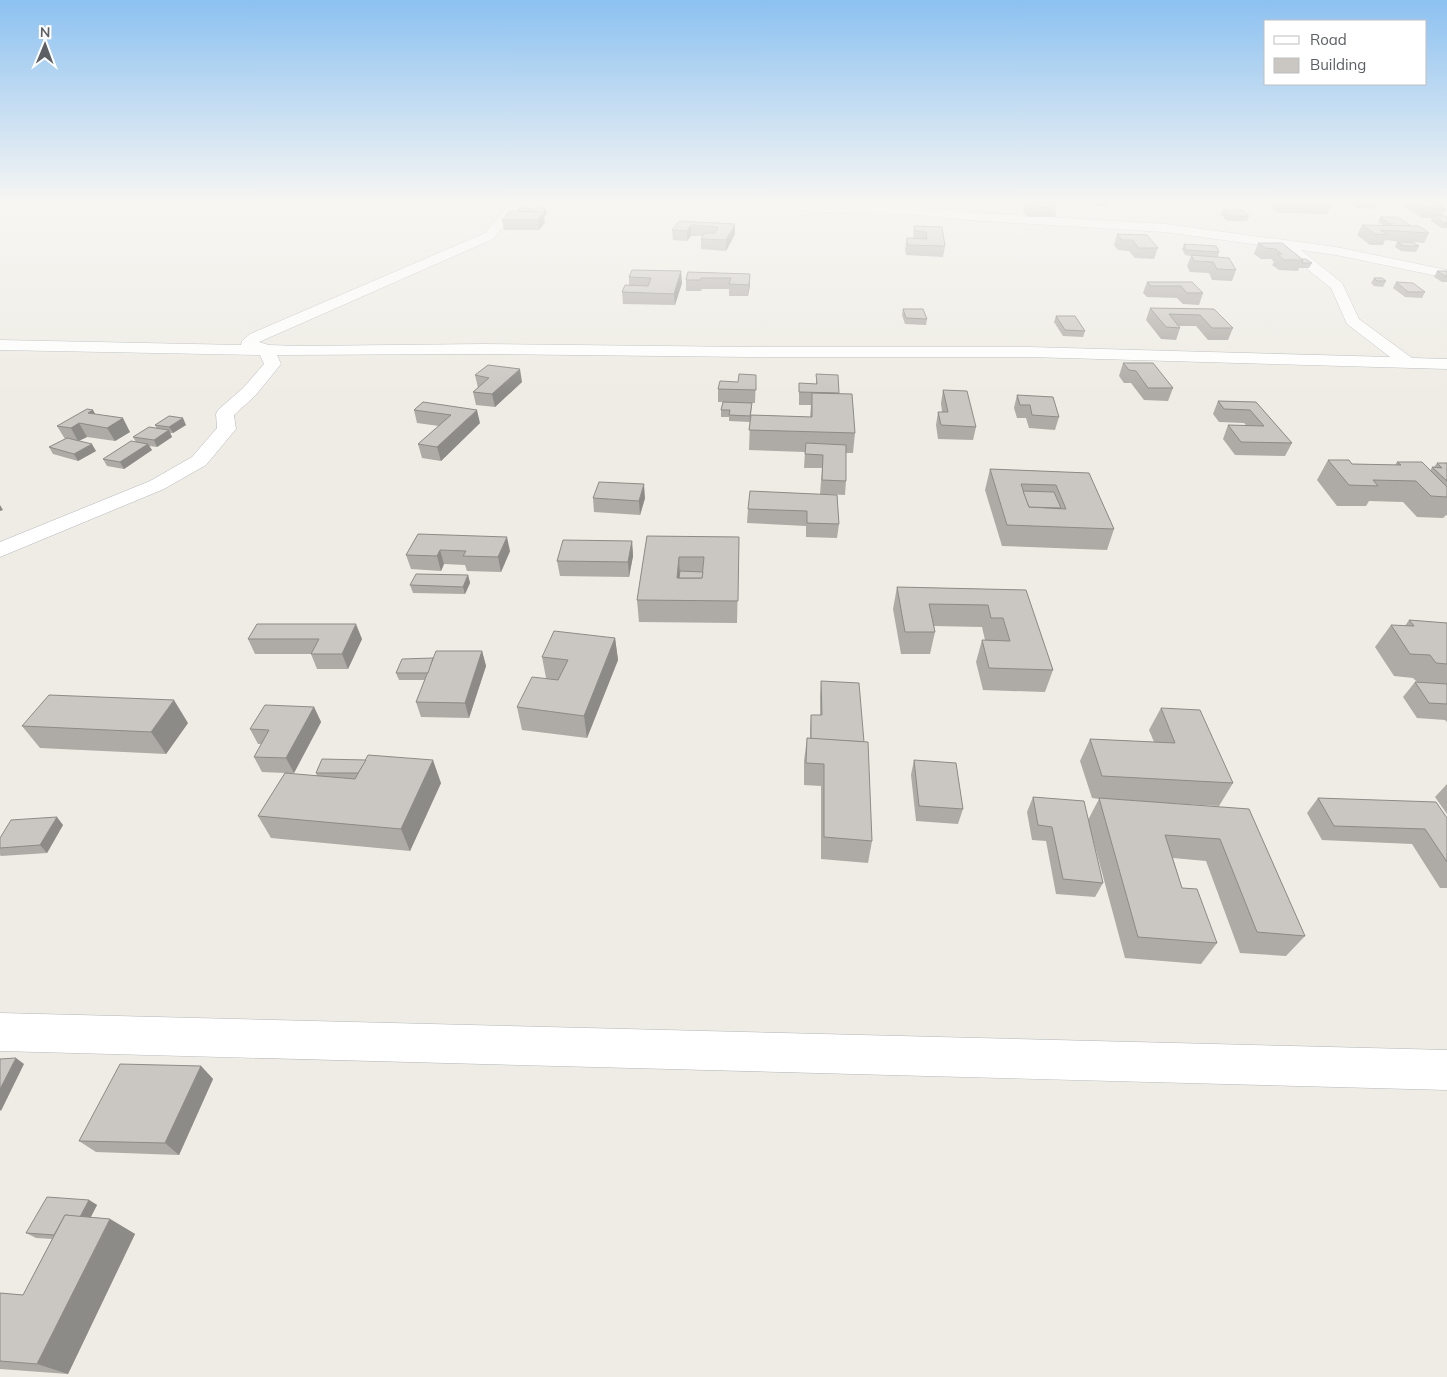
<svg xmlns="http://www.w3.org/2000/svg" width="1447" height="1377" viewBox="0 0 1447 1377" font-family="Mulish,sans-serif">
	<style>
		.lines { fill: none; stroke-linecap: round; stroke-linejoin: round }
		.street-casing { stroke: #b4b6bb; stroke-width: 1 }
		.street { fill: #fff; fill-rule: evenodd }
		.wall { fill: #aeaaa6 }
		.shaded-wall { fill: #8d8b87 }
		.building { fill: #cac6c1; stroke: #8d8b87; fill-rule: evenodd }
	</style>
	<rect width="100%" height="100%" fill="#eeece4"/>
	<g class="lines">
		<g class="street-casing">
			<g id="street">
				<path d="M434 201H696L690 204 520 206 493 239 259 342 269 345 300 346 483 344 750 347H1030L1390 357 1347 324 1331 288 1281 248 1165 232 982 221 907 214 822 212 753 204 747 201 907 206 982 213 1165 224 1336 247 1447 270V278L1336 255 1301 250 1342 283 1359 319 1412 358 1447 359V369L1030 357H750L483 354 277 355 281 364 255 396 234 415 236 429 206 465 164 489 0 557V542L150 481 192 457 217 428 216 414 218 410 243 388 264 364 260 355 0 350V340L241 345 242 341 250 334 485 233 508 206 440 204Z"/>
				<path d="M0 1013 1447 1050V1090L0 1051Z"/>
			</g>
		</g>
		<use href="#street" class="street"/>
	</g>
	<g class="wall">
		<path d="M1025 201H1053L1057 208 1055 217H1027L1023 210Z"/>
		<path d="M1090 201H1108L1109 202 1108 207 1095 206Z"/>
		<path d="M1214 201H1235L1234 204H1217Z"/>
		<path d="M1263 201H1327L1332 204 1327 214 1279 213Z"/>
		<path d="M1351 201H1373L1377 204 1375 209 1358 208 1350 203Z"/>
		<path d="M1406 201H1434L1446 209 1442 216H1447V228H1442L1431 221 1432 218H1422L1403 206Z"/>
		<path d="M534 209V212L547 213 544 217 545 222 539 230H504L502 220 518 211Z"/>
		<path d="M1223 210 1249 216 1247 221H1228L1221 215Z"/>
		<path d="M1380 217 1411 226 1429 233 1424 243 1413 242 1419 246 1416 252 1401 251 1395 247 1397 242H1404L1385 240 1383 245H1370L1357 235 1362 225H1383L1378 222Z"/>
		<path d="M679 221 735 224V234L726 251 701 249V239L703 236H691L687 241 673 240 672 230Z"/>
		<path d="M914 226 942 227 945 246 943 257 906 255 905 249 907 238H913Z"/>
		<path d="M1117 234 1158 248 1154 259 1135 258 1129 251 1118 250 1114 245Z"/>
		<path d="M1258 243H1282L1302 259 1312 263 1309 268H1299L1298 271 1279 270 1272 265 1274 262 1271 259H1261L1254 254Z"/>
		<path d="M1184 244 1219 252 1218 257 1236 270 1232 281 1212 280 1209 273 1190 272 1187 266 1191 256 1185 255 1182 249Z"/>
		<path d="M632 270 682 283 675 305 623 304 622 292 629 285V277Z"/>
		<path d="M1437 271H1447V282H1442L1434 277Z"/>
		<path d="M688 272 750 274V285L748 296H729V289H702L701 291H686V280Z"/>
		<path d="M1374 278 1386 281 1383 287 1374 286 1371 283Z"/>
		<path d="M1147 282H1192L1203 293 1199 305 1183 304 1177 298 1147 297 1143 293Z"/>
		<path d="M1396 282 1425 292 1422 298 1405 297 1393 288Z"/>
		<path d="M1150 308 1214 309 1233 328 1228 340H1208L1196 326H1179L1180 328 1176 340 1161 339 1146 320Z"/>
		<path d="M903 309 927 319 926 325 905 324 902 315Z"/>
		<path d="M1056 316 1085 331 1083 337 1063 336 1054 322Z"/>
		<path d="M1123 363 1173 388 1168 401 1144 400 1131 383H1124L1119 376Z"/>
		<path d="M816 374 839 394 855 433 853 453H846V481L845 495 820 494 822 468H804L805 452 749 450 750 422 729 421V417H721V410L723 402H718V389L756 375 755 403H752L751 415 810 417 811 405H799V383L816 384Z"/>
		<path d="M475 375 522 382 495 407 476 405 473 392 478 388Z"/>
		<path d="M943 390 976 427 973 440 938 439 936 425 938 412H942L941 403Z"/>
		<path d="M1017 395 1059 417 1055 430 1029 428 1026 418H1017L1014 408Z"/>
		<path d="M1218 401 1256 402 1292 443 1285 456 1235 455 1223 439 1228 425 1247 426 1244 423 1219 422 1213 414Z"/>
		<path d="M423 402 480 423 441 461 422 458 418 444 439 426 417 423 414 410Z"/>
		<path d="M93 410 95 414 130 432 115 441 87 437 79 441 96 451 78 461 53 454 49 447 65 439 57 426Z"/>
		<path d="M155 425H186L173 433H170L172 437 157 447 149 446 152 450 124 469 107 466 103 459 136 442 133 437 157 429Z"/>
		<path d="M1328 460 1352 464 1395 465 1397 462 1430 471 1432 467H1434L1437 463H1447V516L1446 515 1443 518 1417 517 1403 502 1369 501 1366 506H1337L1317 480Z"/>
		<path d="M990 469 1089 473 1114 529 1107 550 1002 546 985 490Z"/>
		<path d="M837 495 839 524 837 538 806 537V526L747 523 748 509Z"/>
		<path d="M593 498H645L640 515 594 512Z"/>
		<path d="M418 534 510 551 501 572 467 571 465 565 444 564 441 571 411 569 406 555Z"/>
		<path d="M647 536 739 537 737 623 639 622 637 600Z"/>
		<path d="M632 541 633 556 629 577 560 576 557 561Z"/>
		<path d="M468 575 470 583 465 594 413 593 410 585Z"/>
		<path d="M897 587 1026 590 1053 670 1045 692 983 690 976 662 982 640H985L982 627 934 626 935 632 930 654H901L893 609Z"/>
		<path d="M1409 620 1447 623V722L1445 720 1417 718 1403 697 1415 682H1417L1413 678 1394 676 1375 647 1391 625 1405 626Z"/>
		<path d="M257 624 362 639 348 669H317L311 654H255L248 639Z"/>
		<path d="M615 638 618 660 587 738 522 730 517 707 546 678 542 657Z"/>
		<path d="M482 651 486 666 469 718 421 717 416 702 425 680H399L396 673 433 658Z"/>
		<path d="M821 681 864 742 872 841 868 863 821 859V786L804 785V761L807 738 810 739V730L811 715H820V696Z"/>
		<path d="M314 707 321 722 294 773H285L317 776 316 773 322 759 441 783 410 851 271 838 258 816 285 773 262 772 254 757 261 744H258L250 729Z"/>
		<path d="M1161 708 1233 783 1219 806 1148 802 1249 809 1305 936 1286 956 1240 953 1206 861 1173 858 1182 888 1217 943 1201 964 1125 958 1090 828 1103 883 1095 897 1056 894 1046 841 1032 840 1027 812 1033 797 1088 820 1099 799 1092 798 1080 761 1090 739 1154 742 1149 730Z"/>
		<path d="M188 723 166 754 40 748 22 726Z"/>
		<path d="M914 760 963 809 958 824 916 821 911 775Z"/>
		<path d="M1447 784V814L1435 797Z"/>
		<path d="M1318 798 1447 818V888H1440L1412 844 1322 840 1307 813Z"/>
		<path d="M63 825 47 853 1 856 0 855V838Z"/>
		<path d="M201 1066 213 1079 179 1155 96 1152 79 1141Z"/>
		<path d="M89 1200 97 1205 91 1217 110 1219 135 1234 68 1374 0 1369V1293L23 1295 52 1239 36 1238 26 1233Z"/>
	</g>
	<g class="shaded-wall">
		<path d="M546 208 547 213 544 217 545 222 539 230 538 220Z"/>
		<path d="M735 224V234L726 251V240Z"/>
		<path d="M691 225V236L687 241V231Z"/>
		<path d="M681 271 682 283 675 305 674 294Z"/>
		<path d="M750 274V285L748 296Z"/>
		<path d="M520 369 522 382 495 407 492 394Z"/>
		<path d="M93 410 100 423 95 426 88 413Z"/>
		<path d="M477 410 480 423 441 461 437 447Z"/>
		<path d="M123 418 130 432 115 441 107 428Z"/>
		<path d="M183 418 186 425 173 433 169 427Z"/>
		<path d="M79 423 87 437 78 441 71 428Z"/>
		<path d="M169 430 172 437 157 447 154 440Z"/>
		<path d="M92 444 96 451 78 461 74 454Z"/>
		<path d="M148 444 152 450 124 469 120 462Z"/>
		<path d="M644 484 645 498 640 515 639 501Z"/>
		<path d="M0 505 3 510 0 511Z"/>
		<path d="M507 537 510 551 501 572 498 557Z"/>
		<path d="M632 541 633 556 629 577 628 562Z"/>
		<path d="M440 550 444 564 441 571 437 556Z"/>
		<path d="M679 557 680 578H677Z"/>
		<path d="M468 575 470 583 465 594 463 587Z"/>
		<path d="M356 624 362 639 348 669 342 654Z"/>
		<path d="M615 638 618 660 587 738 584 716Z"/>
		<path d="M482 651 486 666 469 718 465 703Z"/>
		<path d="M174 700 188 723 166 754 151 732Z"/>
		<path d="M314 707 321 722 294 773 286 758Z"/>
		<path d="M433 760 441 783 410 851 401 829Z"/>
		<path d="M57 817 63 825 47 853 40 845Z"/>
		<path d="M16 1058 24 1064 1 1111 0 1110V1089Z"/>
		<path d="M201 1066 213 1079 179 1155 165 1143Z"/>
		<path d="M89 1200 97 1205 78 1241 69 1236Z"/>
		<path d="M110 1219 135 1234 68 1374 37 1364Z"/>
	</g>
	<g class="building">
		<path d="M1026 201H1053L1057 208 1029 207Z"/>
		<path d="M1280 201H1327L1332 204 1283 203Z"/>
		<path d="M1357 201H1373L1377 204 1361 203Z"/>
		<path d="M1416 201H1434L1446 209 1427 208Z"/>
		<path d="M520 208 534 209 532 211H518Z"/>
		<path d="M537 208H546L544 212H534Z"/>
		<path d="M1223 210H1242L1249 216H1230Z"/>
		<path d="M509 211 544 212 538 220H502Z"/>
		<path d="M1434 216H1447V223H1444Z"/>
		<path d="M1380 217H1397L1411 226H1394Z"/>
		<path d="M679 221 735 224 726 240 701 239 705 233H715L718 227 691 225 687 231 672 230Z"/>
		<path d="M1362 225 1419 226 1429 233 1380 230 1388 235 1375 234Z"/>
		<path d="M914 226 942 227 945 246 907 245V238L927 239 926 232 915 231Z"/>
		<path d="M1117 234 1147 235 1158 248H1138L1133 240H1122Z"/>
		<path d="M1397 242H1412L1419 246H1404Z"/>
		<path d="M1258 243H1282L1303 260H1284L1277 254H1282L1275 249 1265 248Z"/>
		<path d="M1184 244 1216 246 1219 252 1186 250Z"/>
		<path d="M1191 255 1229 258 1236 270 1217 269 1213 262 1194 261Z"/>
		<path d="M1302 259H1306L1312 263H1302L1303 260Z"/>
		<path d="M632 270 681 271 674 294 622 292 625 285 648 286 651 278 629 277Z"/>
		<path d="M1437 271H1447V276H1445Z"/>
		<path d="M688 272 750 274 749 285 729 284 731 278H701V280H686Z"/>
		<path d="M1374 278H1382L1386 281H1377Z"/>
		<path d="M1147 282H1192L1203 293H1187L1181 286H1151Z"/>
		<path d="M1396 282 1413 283 1425 292H1408Z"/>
		<path d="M1150 308 1214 309 1233 328H1212L1200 315 1169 314 1180 328 1166 327Z"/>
		<path d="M903 309H923L927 319 906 318Z"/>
		<path d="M1056 316H1075L1085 331 1065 330Z"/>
		<path d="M1123 363H1153L1173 388H1148L1136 371 1129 370Z"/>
		<path d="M488 365 520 369 492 394 473 392 489 378 475 375Z"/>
		<path d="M739 374 756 375V390L718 389 720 381 738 382Z"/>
		<path d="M816 374 838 375 839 393 799 392V383L817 384Z"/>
		<path d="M943 390 967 391 976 427 941 425 938 412H948Z"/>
		<path d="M812 393 852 394 855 433 749 430 751 415 812 417Z"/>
		<path d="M1017 395 1053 397 1059 417 1032 415 1030 405H1020Z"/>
		<path d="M1218 401 1256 402 1292 443 1241 442 1228 425 1264 426 1250 410 1224 409Z"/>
		<path d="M423 402 477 410 437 447 418 444 451 415 414 410Z"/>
		<path d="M723 402 752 403 750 416 729 415 730 410H721Z"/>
		<path d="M87 409 93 410 88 413 123 418 107 428 79 423 71 428 57 426Z"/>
		<path d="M169 416 183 418 169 427 155 425Z"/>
		<path d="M149 427 169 430 154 440 133 437Z"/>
		<path d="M67 438 92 444 74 454 49 447Z"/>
		<path d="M131 441 148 444 120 462 103 459Z"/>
		<path d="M806 443 846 445V481L822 480 823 455 805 454Z"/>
		<path d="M1328 460H1349L1352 464 1401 465 1397 462H1422L1447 487V497L1431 496 1416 481 1373 480 1378 486 1349 485Z"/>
		<path d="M1437 463H1447V481L1432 467 1442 468Z"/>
		<path d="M990 469 1089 473 1114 529 1007 525ZM1021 484 1056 485 1066 509 1029 507Z"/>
		<path d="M599 482 644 484 639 501 593 498Z"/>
		<path d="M750 491 837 495 839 524 807 523V511L748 509Z"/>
		<path d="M1023 491 1054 492 1061 508 1029 507Z"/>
		<path d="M418 534 507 537 498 557 463 556 466 551 440 550 437 556 406 555Z"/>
		<path d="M647 536 739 537 738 601 637 600ZM679 557H704L702 578H677Z"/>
		<path d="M563 540 632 541 628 562 557 561Z"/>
		<path d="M680 571 703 572 702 578H679Z"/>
		<path d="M416 574 468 575 463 587 410 585Z"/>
		<path d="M897 587 1026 590 1053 670 989 668 982 640 1010 641 1003 618H991L988 605 929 604 935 632H905Z"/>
		<path d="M1409 620 1447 623V664L1436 663 1430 655 1410 654 1391 625 1414 626Z"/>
		<path d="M257 624H356L342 654H311L319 639H248Z"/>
		<path d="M554 631 615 638 584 716 517 707 532 677 558 680 568 660 542 657Z"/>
		<path d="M436 651H482L465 703 416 702Z"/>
		<path d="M433 658 428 673H396L402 659Z"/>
		<path d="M821 681 859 683 864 742 811 739V715H822Z"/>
		<path d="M1415 682 1447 684V704L1429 703Z"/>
		<path d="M49 695 174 700 151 732 22 726Z"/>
		<path d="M265 705 314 707 286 758 254 757 269 730 250 729Z"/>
		<path d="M1161 708 1200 710 1233 783 1102 776 1090 739 1175 743Z"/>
		<path d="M807 738 868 742 872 841 824 837V764L806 763Z"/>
		<path d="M368 755 433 760 401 829 258 816 285 773 355 779Z"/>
		<path d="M322 759 366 760 358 773H316Z"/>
		<path d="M914 760 956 763 963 809 919 806Z"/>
		<path d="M1033 797 1084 801 1103 883 1063 879 1052 827 1038 825Z"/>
		<path d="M1099 798 1249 809 1305 936 1257 932 1220 839 1165 835 1182 888 1197 889 1217 943 1138 937Z"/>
		<path d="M1318 798 1436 802 1447 818V862L1425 829 1334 826Z"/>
		<path d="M57 817 40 845 0 848V838L11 820Z"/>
		<path d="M16 1058 0 1089V1059Z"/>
		<path d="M120 1064 201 1066 165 1143 79 1141Z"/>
		<path d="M47 1197 89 1200 80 1217 65 1215 54 1235 26 1233Z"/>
		<path d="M65 1215 110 1219 37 1364 0 1361V1293L23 1295Z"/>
	</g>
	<linearGradient id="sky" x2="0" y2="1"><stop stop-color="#8cc1f1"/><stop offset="0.51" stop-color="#f7f6f3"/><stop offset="1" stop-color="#f7f6f3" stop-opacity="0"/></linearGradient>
	<rect width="1447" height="394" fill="url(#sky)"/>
	<rect x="1264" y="20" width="162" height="65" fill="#ffffff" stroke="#bebfc1"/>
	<rect x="1274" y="36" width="25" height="8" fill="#ffffff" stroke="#bebfc1"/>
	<text x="1310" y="45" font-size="15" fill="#5c5f64">Road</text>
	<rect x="1274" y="58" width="25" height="15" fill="#cac6c1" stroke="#bebfc1"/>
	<text x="1310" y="70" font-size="15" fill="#5c5f64">Building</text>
	<g transform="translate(45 45) rotate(1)" stroke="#ffffff" stroke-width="4" paint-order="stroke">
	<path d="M0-4L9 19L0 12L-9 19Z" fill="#5c5f64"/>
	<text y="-8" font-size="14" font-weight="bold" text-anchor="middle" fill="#5c5f64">N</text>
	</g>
</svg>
